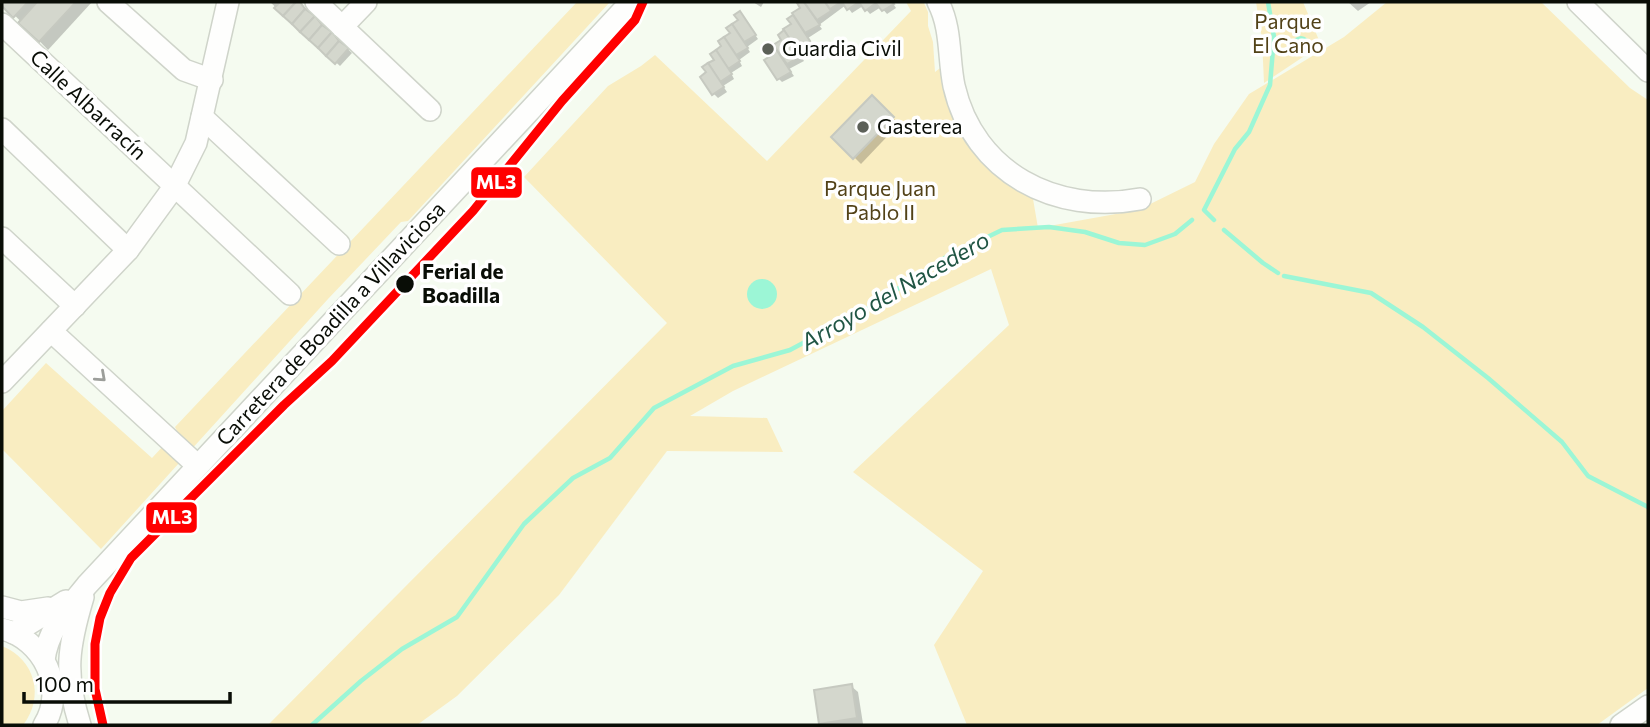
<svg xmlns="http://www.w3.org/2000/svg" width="1650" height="727" viewBox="0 0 1650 727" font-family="Commissioner,sans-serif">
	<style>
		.green { fill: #f9edc1 }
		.water { fill: #9cf6d6 }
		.shadow { fill: #0003 }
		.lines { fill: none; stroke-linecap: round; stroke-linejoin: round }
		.stream { stroke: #9cf6d6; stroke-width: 4.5 }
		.building { fill: #d4d7cd; stroke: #c6c9c0; stroke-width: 2 }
		.minor-casing { stroke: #cfd4ca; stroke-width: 24 }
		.minor { stroke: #fefefd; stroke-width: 21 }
		.rail-1-casing { stroke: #fff; stroke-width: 14 }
		.rail-1 { stroke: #f00; stroke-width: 9 }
		.oneway { stroke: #9c9e9a }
		.poi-dot { fill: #5c6058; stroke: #fff; stroke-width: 2.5 }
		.stop-dot { fill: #090d06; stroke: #fff; stroke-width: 2.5 }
		.labels { text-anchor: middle; stroke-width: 7; stroke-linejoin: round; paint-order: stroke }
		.park-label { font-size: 21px; fill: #524218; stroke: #fff }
		.poi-label { font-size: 21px; fill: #090d06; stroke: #fff; text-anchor: start }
		.street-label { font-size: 21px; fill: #090d06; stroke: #fff }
		.stop-label { font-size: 21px; font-weight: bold; fill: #090d06; stroke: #fff; text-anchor: start }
		.water-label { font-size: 23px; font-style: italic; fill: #205544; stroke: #fff }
		.line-badge { stroke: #fff; stroke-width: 2.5 }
		.badge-label { font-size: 19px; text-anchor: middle; font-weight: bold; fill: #fff }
	</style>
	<rect width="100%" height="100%" fill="#f5fbf0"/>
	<g class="green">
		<path d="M577 2H610L408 221 401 222 328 299 101 549 2 449V411L46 363 152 458 177 431 175 427Z"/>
		<path d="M906 2 924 3 928 12V26L933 42 935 72 944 65 951 97 1032 193 1038 228 1138 210 1195 182 1214 144 1249 94 1344 37 1387 2H1541L1630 88 1648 100V688L1597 725H967L934 645 983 571 853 472 1009 325 991 269 733 391 690 416 767 418 783 452 667 451 559 595 457 696 417 725H268L667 323 524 177 608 86 641 66 655 55 767 161 911 11Z"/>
		<path d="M1256 2H1303L1321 45 1264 83 1262 39Z"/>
		<path d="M2 646C35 659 45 697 23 725H2Z"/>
	</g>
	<g class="water">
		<circle cx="1301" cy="45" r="9"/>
		<circle cx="762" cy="294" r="15"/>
	</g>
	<g class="shadow">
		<path d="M2 2H92L48 50Z"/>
		<path d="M270 2H296L352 53 340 66Z"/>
		<path d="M753 2H764L761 7Z"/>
		<path d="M802 2H892L896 8 887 14 881 7 870 14 863 6 852 13 846 5 819 25 822 29 808 38 813 45 799 53 804 61 789 69 794 76 782 82 778 78 771 50 783 40 793 24 790 19 802 8 799 4Z"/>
		<path d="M1348 2H1371L1358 11Z"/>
		<path d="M743 17 758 39 747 47 750 52 739 60 742 66 731 73 734 79 723 86 727 92 718 98 714 94 716 60 732 34 728 29Z"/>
		<path d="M872 97 899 124 861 164 834 137Z"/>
		<path d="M851 686 858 692 863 724 823 725 820 723Z"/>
	</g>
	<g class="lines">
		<g class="stream">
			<path d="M1214 220 1204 210 1235 149 1249 132 1270 85 1274 37 1268 2"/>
			<path d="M1224 230 1263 263 1278 273"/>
			<path d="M1284 276 1371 293 1423 327 1488 378 1562 442 1588 476 1648 507"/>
			<path d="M312 725 361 681 402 649 457 617 524 524 573 478 610 458 654 408 733 366 790 350 870 307 948 256 1002 230 1049 227 1085 232 1119 243 1145 245 1175 234 1192 220"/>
		</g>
	</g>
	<g class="building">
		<path d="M2 2H28L13 18 2 6Z"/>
		<path d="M37 2H76L39 42 18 23Z"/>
		<path d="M280 2H296L283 16 274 8Z"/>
		<path d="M296 2H300L305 9 292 24 283 16Z"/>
		<path d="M799 2H804L820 25 805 33 792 13 800 8 797 3Z"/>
		<path d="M804 2H825L831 11 817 20Z"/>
		<path d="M825 2H841L830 9Z"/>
		<path d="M842 2H859L847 10Z"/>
		<path d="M859 2H875L876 3 865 11Z"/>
		<path d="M875 2H892L894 4 882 11Z"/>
		<path d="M305 9 315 16 300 32 292 24Z"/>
		<path d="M740 11 756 35 744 42 732 24 738 20 734 15Z"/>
		<path d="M793 15 810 41 796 49 783 29 791 24 787 19Z"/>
		<path d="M315 16 322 25 309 40 300 32Z"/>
		<path d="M732 24 748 48 736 55 724 37 730 33 726 28Z"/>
		<path d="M322 25 332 32 318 48 309 40Z"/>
		<path d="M784 30 801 56 787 64 773 45 781 40 778 35Z"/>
		<path d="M332 32 339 41 326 56 318 48Z"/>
		<path d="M724 37 740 61 728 69 716 50 721 46 718 41Z"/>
		<path d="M339 41 349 48 335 64 326 56Z"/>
		<path d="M774 46 791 72 777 80 764 60 772 55 769 50Z"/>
		<path d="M716 50 732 74 720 82 708 63 714 60 710 54Z"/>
		<path d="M708 63 724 87 712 95 700 77 706 72 702 67Z"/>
		<path d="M872 95 894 117 853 159 831 137Z"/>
		<path d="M852 684 857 718 819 724 814 690Z"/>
	</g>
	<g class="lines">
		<g class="minor-casing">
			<g id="minor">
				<path d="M108 2 184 70 212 80"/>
				<path d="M316 2 430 110"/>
				<path d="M938 2C952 29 948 57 954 86 974 173 1056 215 1140 199"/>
				<path d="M1578 2 1648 71"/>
				<path d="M2 24 290 294"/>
				<path d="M342 27 366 2"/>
				<path d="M202 117 339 244"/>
				<path d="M2 129 128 250"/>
				<path d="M2 238 75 306"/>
				<path d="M51 331 198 466"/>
				<path d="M2 382 128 250 174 187 196 143 228 2"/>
				<path d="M2 607 21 612 48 608"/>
				<path d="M2 629C43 639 67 688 44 725"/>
				<path d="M14 633 66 601"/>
				<path d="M44 660C48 628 68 609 87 585L631 2"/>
				<path d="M80 725C64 674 68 647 83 597"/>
				<path d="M1621 725 1648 706"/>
			</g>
		</g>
		<use href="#minor" class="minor"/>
		<g class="rail-1-casing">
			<path id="rail-1" d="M103 725 95 689V644L100 618 110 593 131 558 284 405 332 361 473 211 562 101 635 20 643 2"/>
		</g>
		<use href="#rail-1" class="rail-1"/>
	</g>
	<defs><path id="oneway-chevron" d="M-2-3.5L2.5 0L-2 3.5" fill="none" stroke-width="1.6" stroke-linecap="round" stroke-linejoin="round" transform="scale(1.75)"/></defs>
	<use class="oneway" href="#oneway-chevron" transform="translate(101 377) rotate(42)"/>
	<g class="poi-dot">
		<circle cx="768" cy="49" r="7"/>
		<circle cx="863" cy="127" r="7"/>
	</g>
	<circle class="stop-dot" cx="405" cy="284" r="10"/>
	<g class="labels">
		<g class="park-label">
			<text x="1288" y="29">Parque<tspan x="1288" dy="24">El Cano</tspan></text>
			<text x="880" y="196">Parque Juan<tspan x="880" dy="24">Pablo II</tspan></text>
		</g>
		<g class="poi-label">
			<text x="782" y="56">Guardia Civil</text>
			<text x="877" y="134">Gasterea</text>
		</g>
		<g class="street-label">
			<text transform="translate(88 105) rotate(43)" y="7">Calle Albarracín</text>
			<text transform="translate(331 324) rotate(-47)" y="7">Carretera de Boadilla a Villaviciosa</text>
		</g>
		<g class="stop-label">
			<text x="422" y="279">Ferial de<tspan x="422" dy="24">Boadilla</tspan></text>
		</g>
		<g class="water-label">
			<text transform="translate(895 291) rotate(-30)" y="8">Arroyo del Nacedero</text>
		</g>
	</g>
	<g class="line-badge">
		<rect x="470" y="166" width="53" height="33" rx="7" fill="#f00"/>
		<rect x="145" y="501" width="53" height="33" rx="7" fill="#f00"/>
	</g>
	<g class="badge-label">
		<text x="496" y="189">ML3</text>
		<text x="172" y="524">ML3</text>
	</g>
	<rect width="1650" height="727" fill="none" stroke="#090d06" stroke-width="7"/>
	<path d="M24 692v10h206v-10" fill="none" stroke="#090d06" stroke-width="3.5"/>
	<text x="35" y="692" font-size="21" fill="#090d06" stroke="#ffffff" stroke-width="5" paint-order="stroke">100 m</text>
</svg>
